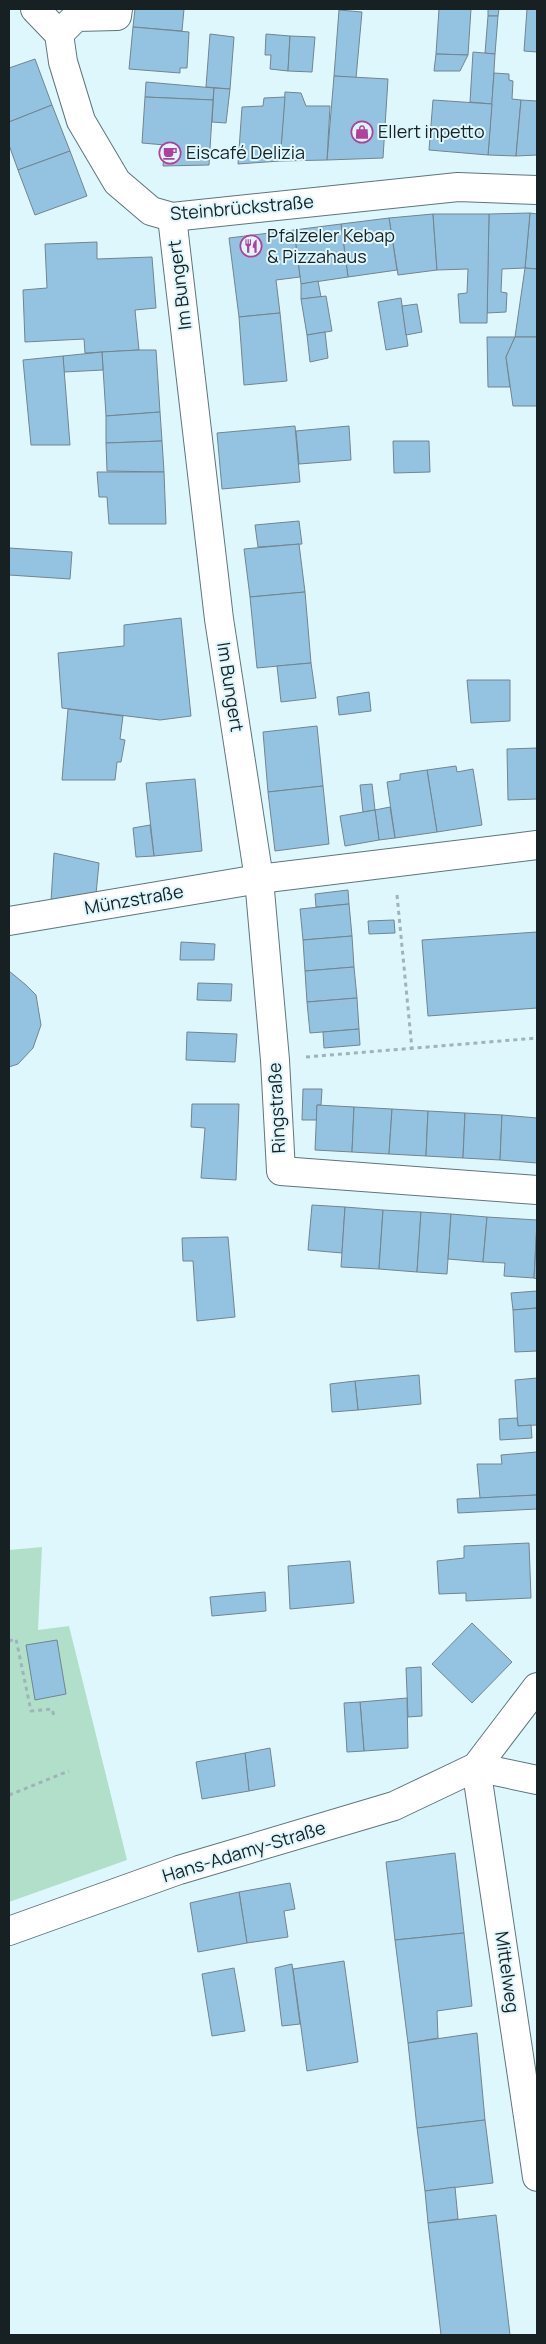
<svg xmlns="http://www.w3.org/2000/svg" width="546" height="2344" viewBox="0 0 546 2344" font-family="Manrope,sans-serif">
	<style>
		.green { fill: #b2dfca }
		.building { fill: #94c3e1; stroke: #72848f }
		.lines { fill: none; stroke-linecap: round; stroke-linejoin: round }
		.street-casing { stroke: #5f757a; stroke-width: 30 }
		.path { stroke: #9fb3b8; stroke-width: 3; stroke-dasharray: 4 4; stroke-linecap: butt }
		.street { stroke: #fff; stroke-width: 28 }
		.labels { text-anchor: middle; stroke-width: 4; stroke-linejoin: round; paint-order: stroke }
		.poi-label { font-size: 18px; fill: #172022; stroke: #def7fd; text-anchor: start }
		.street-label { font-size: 18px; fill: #172022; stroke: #def7fd }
	</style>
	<rect width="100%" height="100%" fill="#def7fd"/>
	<path class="green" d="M42 1547 38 1630 69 1626 127 1860 9 1902V1550Z"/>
	<g class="building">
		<path d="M135 9H184L182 31 133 27Z"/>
		<path d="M439 9H471L468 55 436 54Z"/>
		<path d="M488 9H499L498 16H488Z"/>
		<path d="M527 9H537V52L524 51Z"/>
		<path d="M339 10 362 12 356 78 334 76Z"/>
		<path d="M488 16H498L495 54 485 53Z"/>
		<path d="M133 27 189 32 187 68H180V73L129 69Z"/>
		<path d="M210 34 234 37 230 89 206 87Z"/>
		<path d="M266 34 290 36 288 71 270 69 271 55H265Z"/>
		<path d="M290 36 315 37 312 72 288 71Z"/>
		<path d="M473 52 495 54 492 104 470 102Z"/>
		<path d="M436 54 468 55 460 71H434Z"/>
		<path d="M35 59 52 105 9 122V68Z"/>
		<path d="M494 73 509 74V80L513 81 512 99 521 100 516 156 488 155Z"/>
		<path d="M334 76 388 79 383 158 327 160Z"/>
		<path d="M146 82 214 88 213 100 145 97Z"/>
		<path d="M214 88 230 89 226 123 212 122Z"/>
		<path d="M285 92 301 93 306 106H330L327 160 280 161Z"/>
		<path d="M145 97 213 100 209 165 163 166 165 145 142 143Z"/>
		<path d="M285 97 280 161 238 164 242 107 263 106 264 98Z"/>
		<path d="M433 100 492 104 488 155 429 150Z"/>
		<path d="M521 100 537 101V155L516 156Z"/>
		<path d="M52 105 70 151 18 170 9 145V122Z"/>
		<path d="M70 151 87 196 35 215 18 170Z"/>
		<path d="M530 213 537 214V269L525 268Z"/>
		<path d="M530 213 525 268 502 269 501 292 507 293 506 312 487 313 489 214Z"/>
		<path d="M433 214 437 270 398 275 389 218Z"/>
		<path d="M433 214H489L487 323H460L458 294 467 293 468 269 437 270Z"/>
		<path d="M389 218 397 270 348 277 341 224Z"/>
		<path d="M341 224 348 277 301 284 294 230Z"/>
		<path d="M294 230 300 277 276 280 280 313 239 317 229 238Z"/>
		<path d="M97 242V259L152 257 156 308 135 310 139 350 85 353 84 339 25 342 23 290 47 288 45 244Z"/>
		<path d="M525 268 537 269V337H515Z"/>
		<path d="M318 281 321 297 301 299V284Z"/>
		<path d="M326 296 332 331 307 335 301 299Z"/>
		<path d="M401 298 408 346 386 350 378 302Z"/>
		<path d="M417 304 422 332 406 335 402 306Z"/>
		<path d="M280 313 287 381 244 385 239 317Z"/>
		<path d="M325 332 328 358 310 362 307 335Z"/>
		<path d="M487 337H515L506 357 510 387H488Z"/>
		<path d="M515 337H537V406H513L506 357Z"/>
		<path d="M139 350H156L160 412 106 416 102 352Z"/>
		<path d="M102 352 103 370 64 372 63 356Z"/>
		<path d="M63 356 70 445H31L23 360Z"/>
		<path d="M160 412 162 441 106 443V416Z"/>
		<path d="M295 426 300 482 222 489 217 433Z"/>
		<path d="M349 426 351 460 299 464 296 431Z"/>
		<path d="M162 441 164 472 107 471 106 443Z"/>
		<path d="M393 441H429L430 472 394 473Z"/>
		<path d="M97 472H164L166 524H109L107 497H99Z"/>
		<path d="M299 521 302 544 258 547 255 525Z"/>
		<path d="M299 544 305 592 250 597 244 549Z"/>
		<path d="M9 548 72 552 70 579 9 575Z"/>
		<path d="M305 592 311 663 257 668 250 597Z"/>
		<path d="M181 618 191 716 160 720 62 708 58 653 124 646V625Z"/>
		<path d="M311 663 316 698 281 702 277 666Z"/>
		<path d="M467 680H510V721L471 723Z"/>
		<path d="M369 692 371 711 339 715 337 697Z"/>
		<path d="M68 709 123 716 120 739 125 740 121 762H117L115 780H62Z"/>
		<path d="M317 726 323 786 268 792 263 732Z"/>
		<path d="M537 748V799L508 800 507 749Z"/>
		<path d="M456 766 457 772 473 769 482 825 437 832 427 770Z"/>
		<path d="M427 770 437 832 395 838 387 782 400 780V774Z"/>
		<path d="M195 779 202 851 154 856 146 783Z"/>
		<path d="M372 784 375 810 363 812 360 785Z"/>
		<path d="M323 786 329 844 275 851 268 792Z"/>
		<path d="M390 807 395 838 379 840 375 810Z"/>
		<path d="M375 810 379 840 345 846 340 816Z"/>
		<path d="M150 825 154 856 136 857 133 828Z"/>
		<path d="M54 853 99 863 96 894 51 901Z"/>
		<path d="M348 890 349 904 316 907 315 894Z"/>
		<path d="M349 904 352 936 303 940 300 909Z"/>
		<path d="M394 920 395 933 369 934 368 921Z"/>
		<path d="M537 932V1008L428 1016 422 940Z"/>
		<path d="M352 936 354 967 305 971 303 940Z"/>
		<path d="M181 942 215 944 214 960H180Z"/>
		<path d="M354 967 357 998 307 1002 305 971Z"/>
		<path d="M9 971 26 985 36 995 41 1025 33 1048 18 1064 9 1067Z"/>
		<path d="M198 983 232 984 231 1001 197 1000Z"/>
		<path d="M357 998 359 1029 310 1033 307 1002Z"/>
		<path d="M359 1029 360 1045 324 1048 323 1032Z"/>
		<path d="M187 1032 237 1034 235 1062 186 1060Z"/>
		<path d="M303 1089H322L321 1105H317V1120H302Z"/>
		<path d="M192 1104H239L236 1180 201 1178 205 1128 191 1127Z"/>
		<path d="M317 1105 354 1107 352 1152 315 1150Z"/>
		<path d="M354 1107 392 1109 389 1154 352 1152Z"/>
		<path d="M392 1109 428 1111 426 1156 389 1154Z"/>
		<path d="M428 1111 465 1113 463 1158 426 1156Z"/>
		<path d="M465 1113 502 1115 500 1160 463 1158Z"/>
		<path d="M502 1115 537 1118V1163L500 1160Z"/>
		<path d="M312 1205 345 1207 342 1253 308 1250Z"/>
		<path d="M345 1207 383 1210 379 1269 341 1267Z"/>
		<path d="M383 1210 421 1212 417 1272 379 1269Z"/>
		<path d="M421 1212 451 1214 447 1274 417 1272Z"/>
		<path d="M451 1214 487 1217 483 1262 448 1259Z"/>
		<path d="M487 1217 537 1220 534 1278 504 1276 505 1263 483 1262Z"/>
		<path d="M537 1229V1279L534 1278Z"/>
		<path d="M228 1237 235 1317 197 1321 193 1261H183L182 1238Z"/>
		<path d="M537 1291V1308L513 1310 511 1293Z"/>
		<path d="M537 1308V1351L515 1352 513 1310Z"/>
		<path d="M419 1375 421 1404 358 1410 355 1381Z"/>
		<path d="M537 1378V1425L518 1426 515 1380Z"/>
		<path d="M355 1381 358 1410 332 1412 330 1384Z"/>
		<path d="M517 1418 518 1426 531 1425 532 1438 500 1440 499 1419Z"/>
		<path d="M537 1452V1495L480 1498 477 1464H502L501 1455Z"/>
		<path d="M537 1495V1509L458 1513 457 1499Z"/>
		<path d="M529 1543 531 1598 466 1601V1593L439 1594 437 1561 464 1558V1546Z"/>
		<path d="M350 1561 354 1603 290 1609 288 1566Z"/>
		<path d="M265 1592 266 1611 212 1616 210 1597Z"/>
		<path d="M472 1623 512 1662 472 1703 432 1664Z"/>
		<path d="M57 1640 66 1694 35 1700 26 1645Z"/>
		<path d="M421 1667 422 1716 408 1717 406 1668Z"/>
		<path d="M407 1698 408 1748 364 1751 360 1702Z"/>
		<path d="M360 1702 364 1751 347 1752 344 1703Z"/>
		<path d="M270 1748 275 1786 249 1791 245 1753Z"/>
		<path d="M245 1753 249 1791 202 1799 196 1762Z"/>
		<path d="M455 1853 464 1933 395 1940 386 1862Z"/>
		<path d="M290 1883 295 1909 284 1911 288 1937 247 1943 239 1892Z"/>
		<path d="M239 1892 247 1943 198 1952 190 1903Z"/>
		<path d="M464 1933 472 2006 437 2011 438 2038 408 2043 395 1940Z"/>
		<path d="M344 1961 358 2062 307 2071 293 1969Z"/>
		<path d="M292 1964 300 2024 282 2026 275 1968Z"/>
		<path d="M234 1968 245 2031 212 2036 202 1974Z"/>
		<path d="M477 2033 485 2120 417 2128 408 2043Z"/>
		<path d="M485 2120 493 2183 425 2191 417 2128Z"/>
		<path d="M455 2187 458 2219 428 2223 425 2191Z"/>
		<path d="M496 2215 510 2335H441L428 2223Z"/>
	</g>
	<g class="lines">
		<g class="street-casing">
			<g id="street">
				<path d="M35 9 59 34 63 62 81 121 117 182 151 211 172 217 458 187 537 190"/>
				<path d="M59 34 76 17 117 16 118 9"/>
				<path d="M172 217 219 619 259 879 275 1060 281 1171 537 1190"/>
				<path d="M9 921 259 879 537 845"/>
				<path d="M476 1767 537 2177"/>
				<path d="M476 1767 537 1780"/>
				<path d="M9 1931 179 1870 394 1806 476 1767 537 1687"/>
			</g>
		</g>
		<g class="path">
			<path d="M397 895 412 1049"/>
			<path d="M306 1057 537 1038"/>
			<path d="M9 1641 16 1639 31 1711 52 1709 54 1716"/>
			<path d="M9 1795 69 1771"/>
		</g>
		<use href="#street" class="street"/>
	</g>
	<defs>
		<g id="shop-ring" transform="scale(1.125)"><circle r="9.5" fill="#def7fd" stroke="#af409e" stroke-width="1.5"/><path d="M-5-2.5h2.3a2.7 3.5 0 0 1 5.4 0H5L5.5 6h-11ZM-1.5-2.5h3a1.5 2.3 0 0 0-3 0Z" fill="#af409e"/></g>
		<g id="cafe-ring" transform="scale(1.125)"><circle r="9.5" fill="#def7fd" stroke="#af409e" stroke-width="1.5"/><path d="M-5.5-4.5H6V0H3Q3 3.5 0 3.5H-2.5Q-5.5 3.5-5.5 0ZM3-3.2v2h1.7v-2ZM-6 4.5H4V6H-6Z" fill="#af409e"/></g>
		<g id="restaurant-ring" transform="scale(1.125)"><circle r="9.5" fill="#def7fd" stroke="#af409e" stroke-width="1.5"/><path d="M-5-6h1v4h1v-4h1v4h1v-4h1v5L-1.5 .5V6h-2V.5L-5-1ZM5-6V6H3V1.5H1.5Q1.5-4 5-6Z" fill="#af409e"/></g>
	</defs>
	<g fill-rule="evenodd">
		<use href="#shop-ring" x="362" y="132"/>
		<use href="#cafe-ring" x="170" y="153"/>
		<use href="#restaurant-ring" x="251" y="246"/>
	</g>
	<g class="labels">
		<g class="poi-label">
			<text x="378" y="138">Ellert inpetto</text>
			<text x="186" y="159">Eiscafé Delizia</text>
			<text x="267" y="242">Pfalzeler Kebap<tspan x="267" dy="21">&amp; Pizzahaus</tspan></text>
		</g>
		<g class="street-label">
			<text transform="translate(242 208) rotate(-5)" y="6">Steinbrückstraße</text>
			<text transform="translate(180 285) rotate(-97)" y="6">Im Bungert</text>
			<text transform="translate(230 687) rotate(81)" y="6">Im Bungert</text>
			<text transform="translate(134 900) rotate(-10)" y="6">Münzstraße</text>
			<text transform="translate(277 1108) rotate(-93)" y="6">Ringstraße</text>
			<text transform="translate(244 1852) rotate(-17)" y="6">Hans-Adamy-Straße</text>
			<text transform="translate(507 1972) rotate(82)" y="6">Mittelweg</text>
		</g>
	</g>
	<rect width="546" height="2344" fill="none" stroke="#172022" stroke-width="20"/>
</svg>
